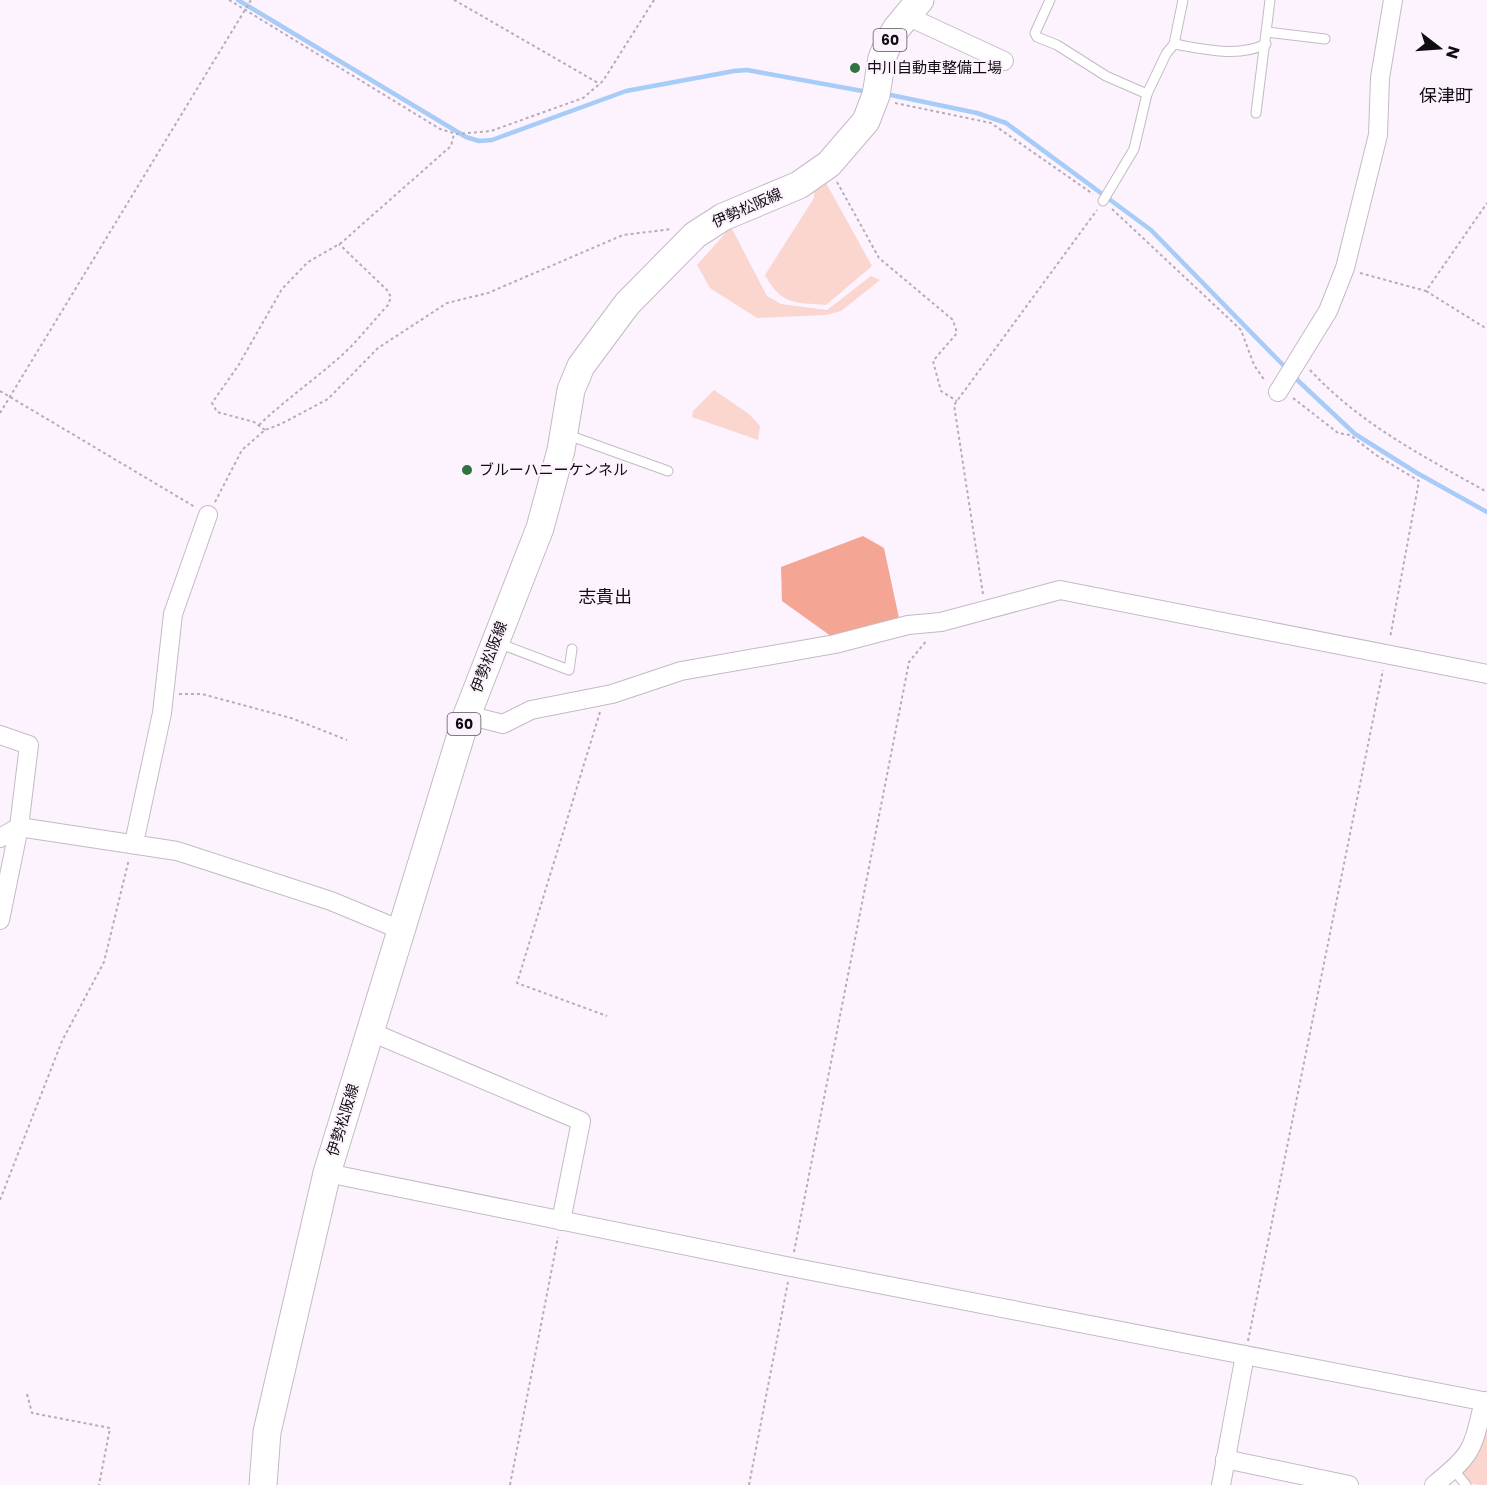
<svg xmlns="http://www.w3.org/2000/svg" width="1487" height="1485" viewBox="0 0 1487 1485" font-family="Poppins,'Noto Sans JP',sans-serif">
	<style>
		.green { fill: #fad6ce }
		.forest { fill: #f4a594 }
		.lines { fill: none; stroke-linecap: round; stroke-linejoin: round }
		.stream { stroke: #a7ccf8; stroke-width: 4.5 }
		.service-casing { stroke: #c4bac5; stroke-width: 11 }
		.minor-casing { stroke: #c4bac5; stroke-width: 20 }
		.primary-casing { stroke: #c4bac5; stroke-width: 29 }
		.path { stroke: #b5adb6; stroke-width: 2; stroke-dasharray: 3 3; stroke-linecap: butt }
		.service { stroke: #fff; stroke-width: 9 }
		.minor { stroke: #fff; stroke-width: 18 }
		.primary { stroke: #fff; stroke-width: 27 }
		.poi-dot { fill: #2f733e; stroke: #fdf3fe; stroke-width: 2 }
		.labels { text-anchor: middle; stroke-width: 4.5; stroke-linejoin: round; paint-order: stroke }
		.shield { fill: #fdf3fe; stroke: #575258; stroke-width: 1.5 }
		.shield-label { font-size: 14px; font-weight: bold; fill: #100d11 }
		.poi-label { font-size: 15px; fill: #100d11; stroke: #fdf3fe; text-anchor: start }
		.street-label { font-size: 15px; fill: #100d11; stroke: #fdf3fe }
		.quarter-label { font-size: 18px; fill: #100d11; stroke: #fdf3fe }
	</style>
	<rect width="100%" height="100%" fill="#fdf3fe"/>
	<g class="green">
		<path d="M826 183 872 266 826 305C794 302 782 306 765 275L814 198V191Z"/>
		<path d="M731 227 767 296 781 304 827 310 871 276 880 280 841 311 826 315 757 318 710 288 697 265Z"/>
		<path d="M714 390 749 414 760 426 758 440 692 417 693 411Z"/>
		<path d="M1487 1405V1485C1472 1485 1465 1484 1458 1470Z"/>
	</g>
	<path class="forest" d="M863 536 884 548 899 618 835 639 782 601 781 567Z"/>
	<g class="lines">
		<g class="stream">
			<path d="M238 0 466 137 479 141 492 140 626 91 734 71 747 70 868 92"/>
			<path d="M886 94 977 113 1006 123 1151 230 1287 369"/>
			<path d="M1292 375 1355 434 1417 473 1487 512"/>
		</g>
		<g class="service-casing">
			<g id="service">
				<path d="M1050 0 1035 33 1037 37 1057 45 1106 76 1147 94"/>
				<path d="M1267 32 1325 39"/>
				<path d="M1174 44C1204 49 1238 58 1266 44"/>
				<path d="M1256 113 1270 0"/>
				<path d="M1103 201 1134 149 1147 94 1166 54 1174 44 1183 0"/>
				<path d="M565 434 668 471"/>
				<path d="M498 643 569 670 572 649"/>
				<path d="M1453 1469 1466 1485"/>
			</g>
		</g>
		<g class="minor-casing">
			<g id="minor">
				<path d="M907 16 1004 61"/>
				<path d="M1278 392 1328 311 1345 268 1378 135 1380 78 1393 0"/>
				<path d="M467 715 503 724 531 710 612 694 681 671 835 644 908 625 941 622 1060 590 1487 674"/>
				<path d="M0 735 29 745 19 827 0 920"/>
				<path d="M0 838 19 827 177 851 331 901 401 930"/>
				<path d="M134 843 162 713 173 614 208 515"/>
				<path d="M371 1032 581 1121 561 1221"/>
				<path d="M327 1173 791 1267 1487 1402"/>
				<path d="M1225 1459 1349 1485"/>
				<path d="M1221 1485 1245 1355"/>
				<path d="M1434 1485C1474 1453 1472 1450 1484 1401"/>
			</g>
		</g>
		<g class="primary-casing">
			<path id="primary" d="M263 1485 267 1432 327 1173 467 715 540 528 561 450 571 390 581 366 627 304 695 235 723 217 799 185 829 164 866 121 876 95 882 58 888 44 896 29 920 0"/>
		</g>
		<g class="path">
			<path d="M229 0 440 129 457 134 491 131 583 98 603 81 654 0"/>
			<path d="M454 0 600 84"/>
			<path d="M895 103 991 123 1093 194"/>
			<path d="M837 182 879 258 953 320 957 333 933 361 941 391 957 401"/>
			<path d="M1112 209 1241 330 1254 365 1265 381"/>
			<path d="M1360 273 1426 291 1487 203"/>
			<path d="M1426 291 1487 329"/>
			<path d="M1310 370C1360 424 1423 456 1487 492"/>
			<path d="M0 391 195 507"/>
			<path d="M1293 398 1338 433 1350 435 1376 455 1419 481 1390 638"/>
			<path d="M0 413 251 0"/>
			<path d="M259 425C285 400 314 380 341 356 358 341 372 322 388 305L391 297 387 290 339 244"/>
			<path d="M265 430 254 422 217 412 212 403 238 366 282 289 308 262 341 243 451 146 454 134"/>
			<path d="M215 502 242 450 265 430 281 424 328 399 378 348 447 303 488 293 623 235 672 229"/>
			<path d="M983 594 954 405 1097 210"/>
			<path d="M179 694H202L291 718 347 740"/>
			<path d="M600 712 517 983 607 1016"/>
			<path d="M0 1200 62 1041 104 962 129 859"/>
			<path d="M794 1252 909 662 927 640"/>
			<path d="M1248 1341 1383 670"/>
			<path d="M27 1394 32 1413 110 1428 99 1485"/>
			<path d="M510 1485 558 1237"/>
			<path d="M749 1485 788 1282"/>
		</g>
		<use href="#service" class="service"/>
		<use href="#minor" class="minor"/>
		<use href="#primary" class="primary"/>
	</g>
	<g class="poi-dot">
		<circle cx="855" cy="68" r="6"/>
		<circle cx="467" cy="470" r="6"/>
	</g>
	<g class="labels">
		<g class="shield">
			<rect x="873.5" y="29" width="33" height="22" rx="4.5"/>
			<rect x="447.5" y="713" width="33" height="22" rx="4.5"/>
		</g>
		<g class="shield-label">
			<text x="890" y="45">60</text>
			<text x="464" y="729">60</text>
		</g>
		<g class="poi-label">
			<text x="867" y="73">中川自動車整備工場</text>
			<text x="479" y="475">ブルーハニーケンネル</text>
		</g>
		<g class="street-label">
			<text transform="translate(747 208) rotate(-24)" y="5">伊勢松阪線</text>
			<text transform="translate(489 657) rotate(-69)" y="5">伊勢松阪線</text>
			<text transform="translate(343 1120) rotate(-73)" y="5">伊勢松阪線</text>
		</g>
		<g class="quarter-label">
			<text x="1446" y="102">保津町</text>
			<text x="605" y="603">志貴出</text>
		</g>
	</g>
	<g transform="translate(1439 48) rotate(107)" stroke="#fdf3fe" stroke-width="4.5" paint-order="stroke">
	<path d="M0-4.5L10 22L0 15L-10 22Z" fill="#100d11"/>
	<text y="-9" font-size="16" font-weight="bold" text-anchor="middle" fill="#100d11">N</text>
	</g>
</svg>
